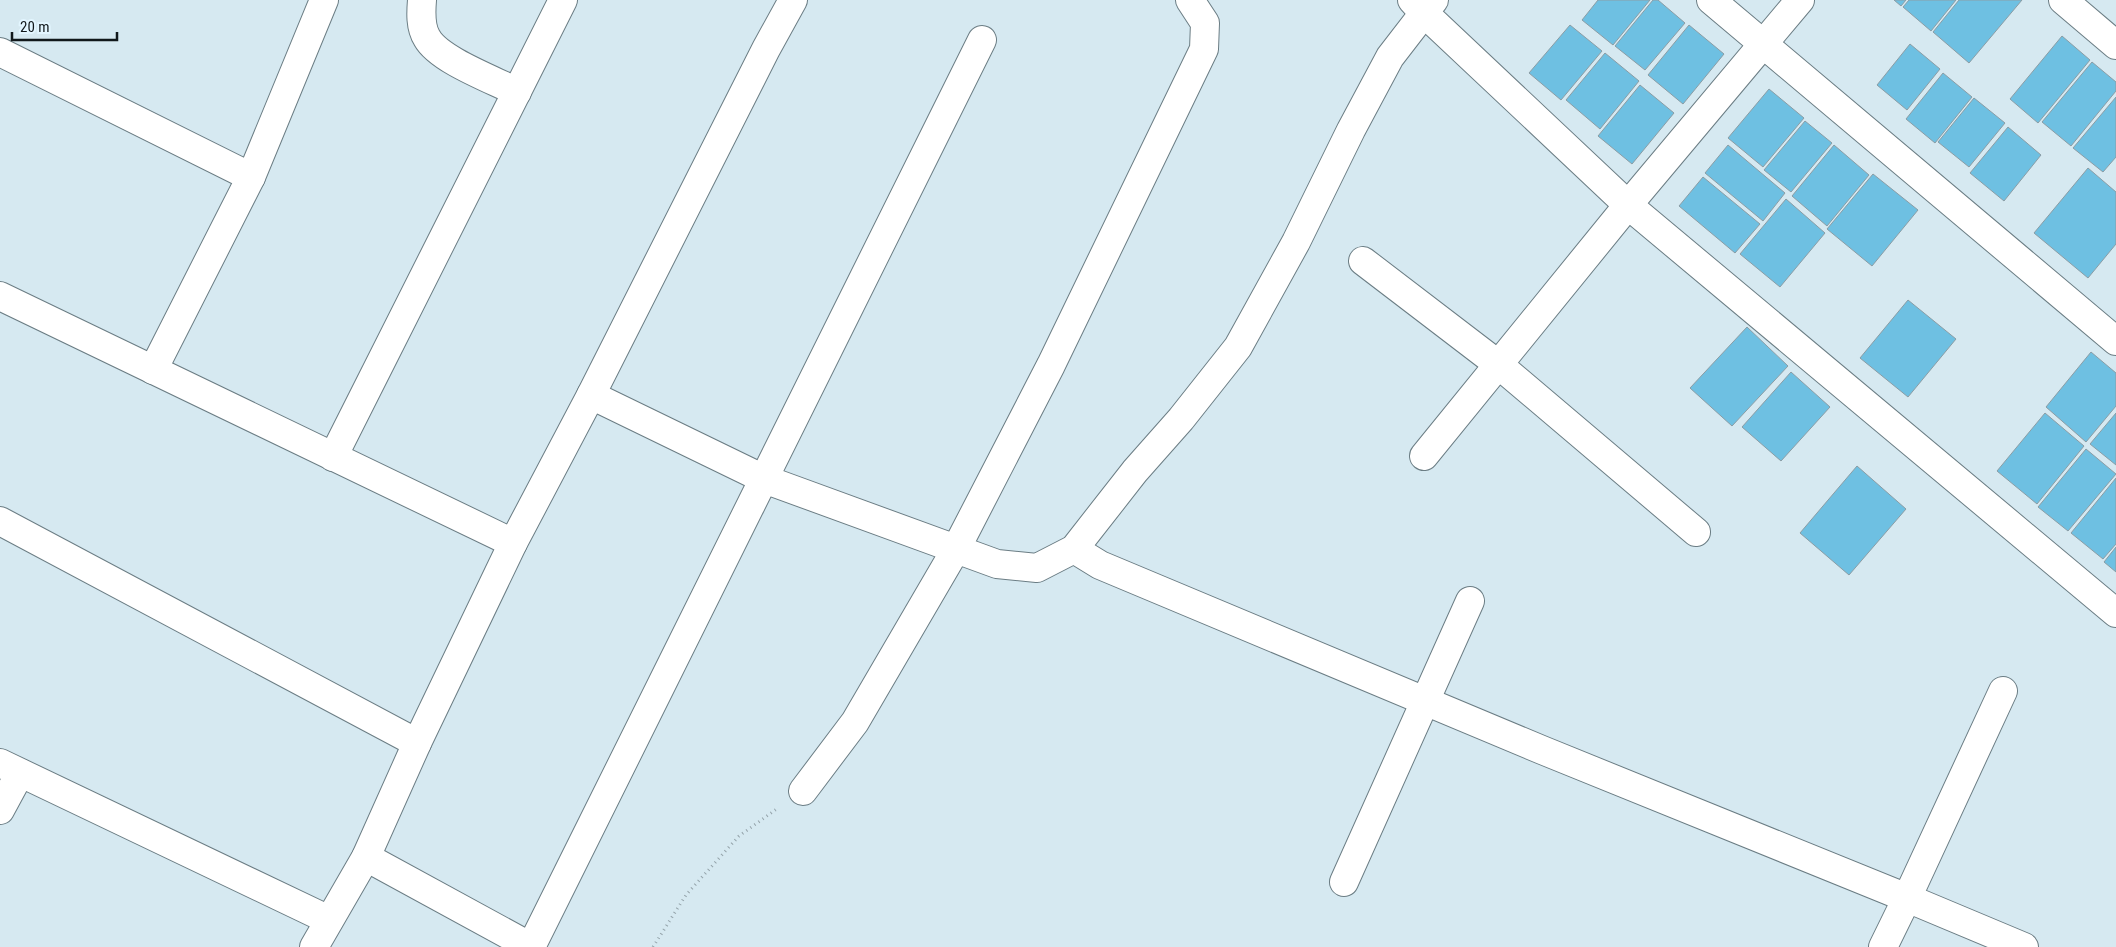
<svg xmlns="http://www.w3.org/2000/svg" width="2116" height="947" viewBox="0 0 2116 947" font-family="'Roboto Condensed',sans-serif">
	<style>
		.building { fill: #6ec0e2; stroke: #8b9da5 }
		.lines { fill: none; stroke-linecap: round; stroke-linejoin: round }
		.minor-casing { stroke: #6b7d84; stroke-width: 30 }
		.path { stroke: #94a3aa; stroke-width: 3; stroke-dasharray: 1 4; stroke-linecap: butt }
		.minor { stroke: #fff; stroke-width: 28 }
	</style>
	<rect width="100%" height="100%" fill="#d6e9f1"/>
	<g class="building">
		<path d="M1598 0H1650L1613 45 1582 20Z"/>
		<path d="M1653 0H1658L1685 23 1645 70 1615 46Z"/>
		<path d="M1894 0H1906L1901 6Z"/>
		<path d="M1909 0H1956L1931 31 1903 7Z"/>
		<path d="M1959 0H2022L1969 63 1933 32Z"/>
		<path d="M1570 25 1602 51 1561 100 1529 73Z"/>
		<path d="M1689 25 1724 54 1683 104 1648 75Z"/>
		<path d="M2062 36 2090 60 2038 123 2010 99Z"/>
		<path d="M1910 44 1940 69 1907 110 1877 85Z"/>
		<path d="M1605 53 1639 81 1600 129 1566 100Z"/>
		<path d="M2092 62 2116 82V91L2071 146 2042 122Z"/>
		<path d="M1943 73 1972 97 1935 143 1906 119Z"/>
		<path d="M1640 85 1674 113 1632 164 1598 136Z"/>
		<path d="M1769 89 1804 118 1763 167 1728 138Z"/>
		<path d="M2116 97V157L2103 172 2073 148Z"/>
		<path d="M1974 98 2005 123 1969 167 1938 142Z"/>
		<path d="M1805 121 1832 143 1791 192 1764 170Z"/>
		<path d="M2008 127 2041 155 2004 201 1970 173Z"/>
		<path d="M1728 145 1785 193 1763 221 1705 173Z"/>
		<path d="M1834 145 1869 175 1827 226 1792 196Z"/>
		<path d="M2088 168 2116 192V244L2088 278 2034 233Z"/>
		<path d="M1873 174 1918 210 1872 266 1827 229Z"/>
		<path d="M1703 177 1760 224 1735 253 1679 206Z"/>
		<path d="M1786 199 1825 233 1780 287 1740 254Z"/>
		<path d="M1908 300 1956 339 1908 397 1860 358Z"/>
		<path d="M1747 327 1788 366 1732 426 1690 388Z"/>
		<path d="M2091 352 2116 373V406L2086 442 2046 407Z"/>
		<path d="M1791 372 1830 407 1781 461 1742 427Z"/>
		<path d="M2045 413 2084 446 2037 504 1997 471Z"/>
		<path d="M2116 413V465L2090 444Z"/>
		<path d="M2086 449 2116 474 2068 531 2038 507Z"/>
		<path d="M1857 466 1906 509 1849 575 1800 533Z"/>
		<path d="M2116 478V544L2103 559 2071 533Z"/>
		<path d="M2116 547V572L2104 562Z"/>
	</g>
	<g class="lines">
		<g class="minor-casing">
			<g id="minor">
				<path d="M422 0C421 12 420 27 427 38 439 60 494 80 517 92"/>
				<path d="M1412 0 1423 12 1628 205 2116 613"/>
				<path d="M1711 0 2116 341"/>
				<path d="M2063 0 2116 45"/>
				<path d="M0 52 251 177"/>
				<path d="M1363 261 1499 365 1696 532"/>
				<path d="M0 296 513 543"/>
				<path d="M153 370 251 177 324 0"/>
				<path d="M591 395 764 479 997 564 1037 568 1074 549 1135 471 1181 419 1238 347 1296 242 1351 130 1390 57 1434 0"/>
				<path d="M1424 456 1628 205 1800 0"/>
				<path d="M333 457 563 0"/>
				<path d="M0 521 417 743"/>
				<path d="M1074 549 1100 565 1542 750 1907 898 2003 691"/>
				<path d="M0 763 329 920"/>
				<path d="M803 791 855 722 956 549 1051 365 1204 49 1205 23 1190 0"/>
				<path d="M0 810 20 773"/>
				<path d="M366 857 531 947"/>
				<path d="M1344 882 1470 601"/>
				<path d="M314 947 366 857 417 743 513 543 591 395 766 49 793 0"/>
				<path d="M531 947 982 40"/>
				<path d="M1883 947 1907 898 2024 947"/>
			</g>
		</g>
		<path class="path" d="M653 947 686 895 739 836 778 808"/>
		<use href="#minor" class="minor"/>
	</g>
	<path d="M12 32v8h105v-8" fill="none" stroke="#11181b" stroke-width="2.5"/>
	<text x="20" y="32" font-size="15" fill="#11181b" stroke="#e3f6ff" stroke-width="4" paint-order="stroke">20 m</text>
</svg>
